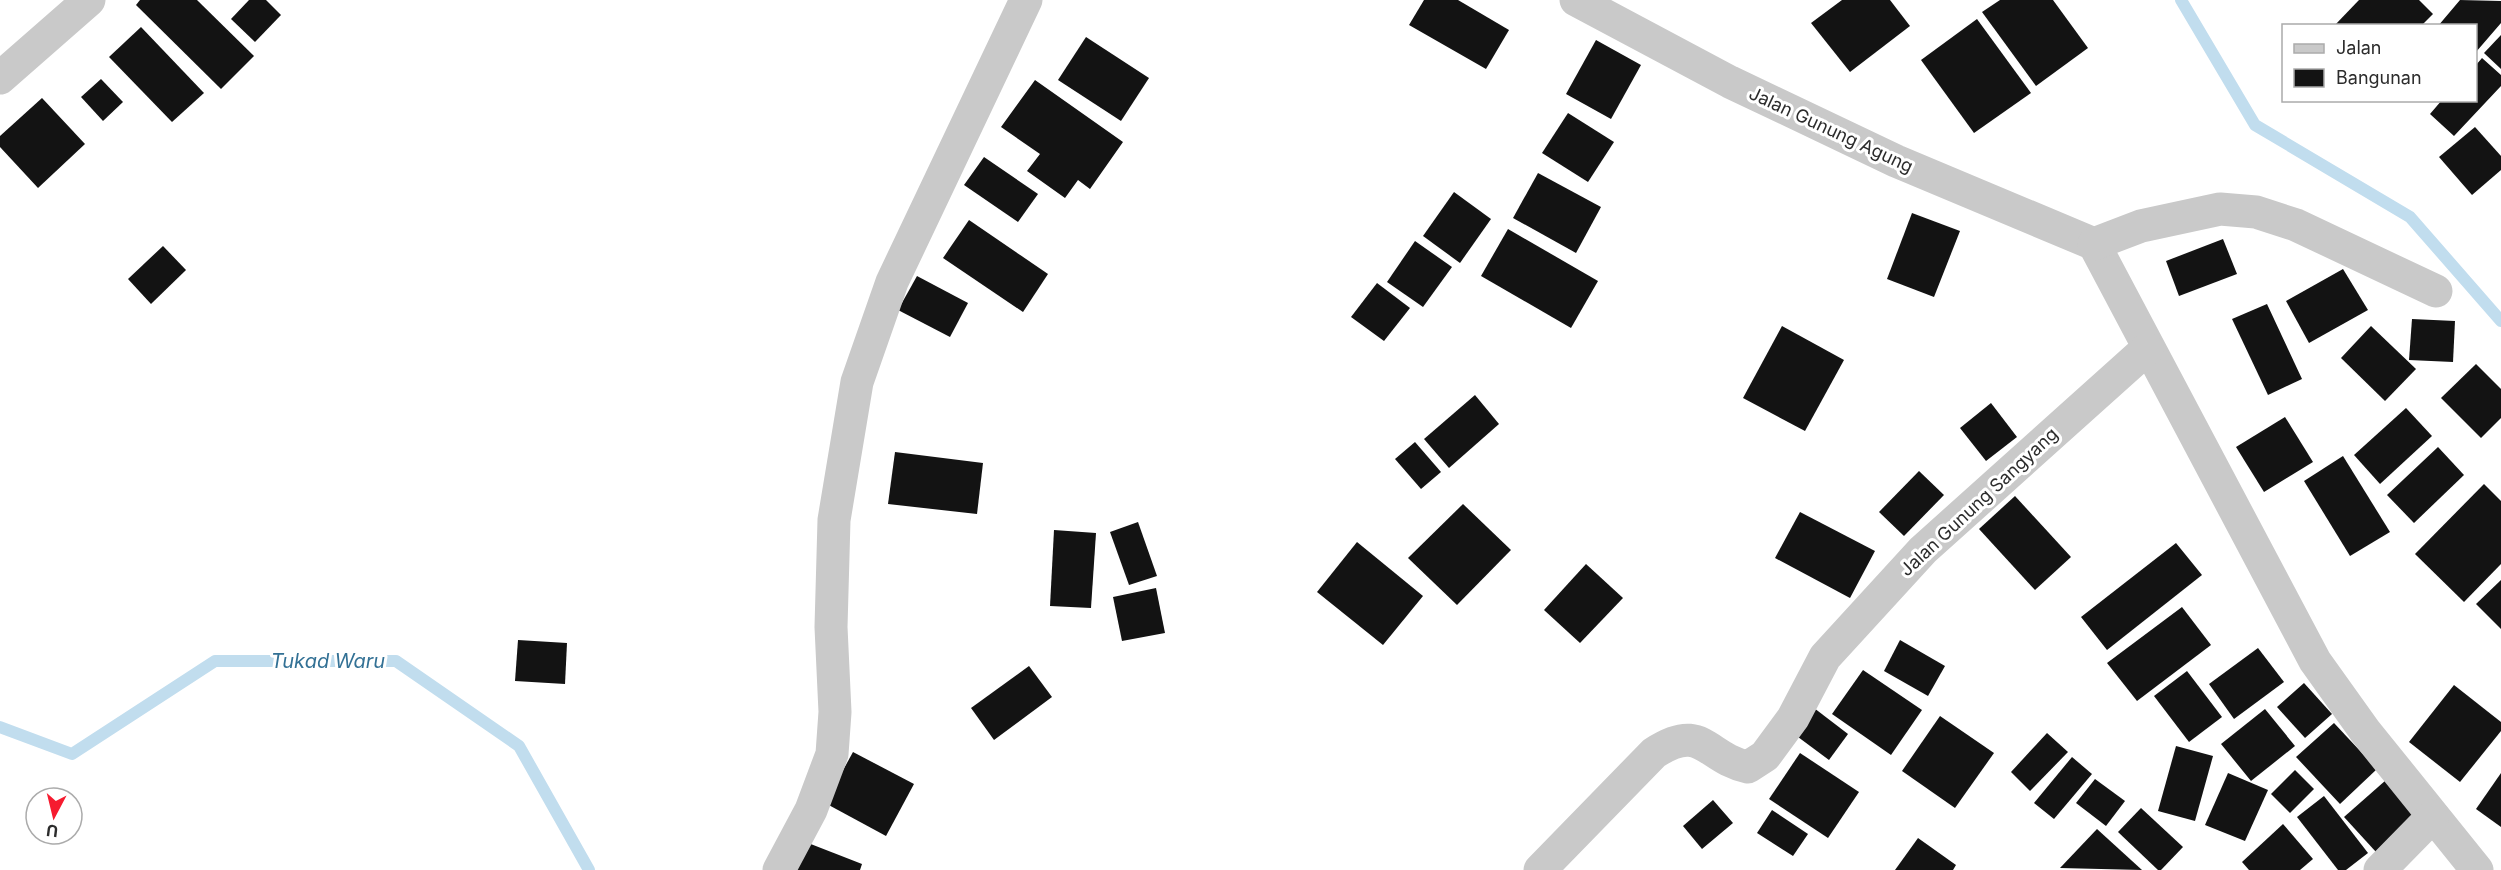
<svg xmlns="http://www.w3.org/2000/svg" width="2501" height="870" viewBox="0 0 2501 870" font-family="Inter,sans-serif">
	<style>
		.lines { fill: none; stroke-linecap: round; stroke-linejoin: round }
		.stream { stroke: #c1ddee; stroke-width: 12 }
		.building { fill: #131313 }
		.street { stroke: #c9c9c9; stroke-width: 33 }
		.labels { text-anchor: middle; stroke-width: 6; stroke-linejoin: round; paint-order: stroke }
		.street-label { font-size: 18px; fill: #2c2c2c; stroke: #fff }
		.water-label { font-size: 20px; font-style: italic; fill: #337195; stroke: #fff }
	</style>
	<rect width="100%" height="100%" fill="#fff"/>
	<g class="lines">
		<g class="stream">
			<path d="M2181 0 2255 125 2410 217 2501 321"/>
			<path d="M0 727 72 754 215 661H396L519 746 589 870"/>
		</g>
	</g>
	<g class="building">
		<path d="M140 0H197L254 56 221 89 136 5Z"/>
		<path d="M249 0H266L281 15 255 42 231 19Z"/>
		<path d="M1424 0H1458L1509 30 1486 69 1409 25Z"/>
		<path d="M1842 0H1890L1910 26 1850 72 1811 23Z"/>
		<path d="M2000 0H2053L2088 48 2036 86 1982 12Z"/>
		<path d="M2359 0H2419L2433 14 2421 26H2334Z"/>
		<path d="M2460 0 2501 1V23L2476 52V26H2438Z"/>
		<path d="M1977 19 2031 93 1974 133 1921 60Z"/>
		<path d="M141 27 204 93 172 122 109 57Z"/>
		<path d="M2501 35V69L2484 53Z"/>
		<path d="M1086 37 1149 78 1121 121 1058 80Z"/>
		<path d="M1596 40 1641 65 1611 119 1566 94Z"/>
		<path d="M2482 58 2501 75V86L2454 136 2430 114 2442 100H2476V65Z"/>
		<path d="M101 79 123 102 103 121 81 97Z"/>
		<path d="M1035 80 1123 142 1090 189 1078 180 1065 198 1027 171 1040 154 1001 127Z"/>
		<path d="M42 98 85 144 38 188 0 147V136Z"/>
		<path d="M1568 113 1614 142 1588 182 1542 153Z"/>
		<path d="M2475 127 2501 156V170L2472 195 2439 157Z"/>
		<path d="M984 157 1038 194 1018 222 964 185Z"/>
		<path d="M1538 173 1601 207 1576 253 1513 218Z"/>
		<path d="M1454 192 1491 219 1460 263 1423 236Z"/>
		<path d="M1912 213 1960 231 1934 297 1887 279Z"/>
		<path d="M969 220 1048 274 1023 312 943 258Z"/>
		<path d="M1508 229 1598 281 1571 328 1481 276Z"/>
		<path d="M2223 239 2237 274 2179 296 2166 261Z"/>
		<path d="M1415 241 1452 267 1423 307 1387 282Z"/>
		<path d="M163 246 186 270 151 304 128 279Z"/>
		<path d="M2343 269 2368 310 2309 343 2286 301Z"/>
		<path d="M917 276 968 303 950 337 898 310Z"/>
		<path d="M1377 283 1410 308 1384 341 1351 317Z"/>
		<path d="M2267 304 2302 379 2268 395 2232 319Z"/>
		<path d="M2412 319 2455 321 2453 362 2409 360Z"/>
		<path d="M1782 326 1844 360 1805 431 1743 398Z"/>
		<path d="M2371 326 2416 369 2385 401 2341 358Z"/>
		<path d="M2476 364 2501 389V418L2481 438 2441 398Z"/>
		<path d="M1475 395 1499 424 1449 468 1424 439Z"/>
		<path d="M1991 403 2017 437 1986 461 1960 428Z"/>
		<path d="M2406 408 2432 436 2380 484 2354 455Z"/>
		<path d="M2285 417 2313 462 2264 492 2236 447Z"/>
		<path d="M1415 442 1441 472 1421 489 1395 459Z"/>
		<path d="M2438 447 2464 475 2414 523 2387 495Z"/>
		<path d="M895 452 983 463 977 514 888 504Z"/>
		<path d="M2343 456 2390 532 2350 556 2304 481Z"/>
		<path d="M1919 471 1944 495 1904 536 1879 512Z"/>
		<path d="M2484 484 2501 501V564L2464 602 2415 554Z"/>
		<path d="M2015 496 2071 557 2035 590 1979 529Z"/>
		<path d="M1463 504 1511 550 1457 605 1408 558Z"/>
		<path d="M1800 512 1875 551 1850 598 1775 558Z"/>
		<path d="M1138 522 1157 576 1129 585 1110 532Z"/>
		<path d="M1054 530 1096 533 1091 608 1050 606Z"/>
		<path d="M1357 542 1423 596 1383 645 1317 592Z"/>
		<path d="M2176 543 2202 575 2107 650 2081 617Z"/>
		<path d="M1586 564 1623 598 1580 643 1544 610Z"/>
		<path d="M2501 580V629L2476 604Z"/>
		<path d="M1156 588 1165 633 1122 641 1113 597Z"/>
		<path d="M2182 607 2211 645 2137 701 2107 663Z"/>
		<path d="M518 640 567 643 565 684 515 681Z"/>
		<path d="M1900 640 1945 666 1928 696 1884 671Z"/>
		<path d="M2258 648 2284 682 2234 719 2209 684Z"/>
		<path d="M1029 666 1052 697 994 740 971 708Z"/>
		<path d="M1863 670 1922 710 1891 755 1832 714Z"/>
		<path d="M2187 671 2222 717 2189 742 2154 696Z"/>
		<path d="M2304 683 2332 714 2305 738 2277 707Z"/>
		<path d="M2454 685 2501 722V731L2460 782 2409 742Z"/>
		<path d="M1814 708 1848 734 1829 760 1794 734Z"/>
		<path d="M2265 709 2295 746 2251 781 2221 744Z"/>
		<path d="M1940 716 1994 753 1955 808 1902 771Z"/>
		<path d="M2334 723 2377 769 2340 804 2296 757Z"/>
		<path d="M2047 733 2068 752 2030 791 2011 772Z"/>
		<path d="M2176 746 2213 756 2195 821 2158 811Z"/>
		<path d="M853 752 914 784 886 836 825 803Z"/>
		<path d="M1800 753 1859 792 1828 838 1769 799Z"/>
		<path d="M2072 757 2092 774 2054 819 2034 803Z"/>
		<path d="M2295 770 2314 789 2290 813 2271 794Z"/>
		<path d="M2228 773 2268 790 2245 841 2205 825Z"/>
		<path d="M2501 773V827L2476 809Z"/>
		<path d="M2095 779 2125 801 2106 826 2076 803Z"/>
		<path d="M2386 780 2418 815 2376 852 2344 817Z"/>
		<path d="M2324 796 2368 853 2346 870H2338L2297 817Z"/>
		<path d="M1713 800 1733 823 1702 849 1683 826Z"/>
		<path d="M2141 808 2183 847 2161 870H2158L2118 832Z"/>
		<path d="M1772 810 1808 834 1793 856 1757 833Z"/>
		<path d="M2283 824 2313 859 2300 870H2249L2242 862Z"/>
		<path d="M2097 829 2142 870 2060 868Z"/>
		<path d="M1918 838 1956 865 1953 870H1895Z"/>
		<path d="M803 841 862 864 860 870H791Z"/>
	</g>
	<g class="lines">
		<g class="street">
			<path d="M1576 0 1730 82 1896 161 2094 244"/>
			<path d="M0 78 89 0"/>
			<path d="M2094 244 2315 661 2365 731 2477 870"/>
			<path d="M2094 244 2141 226 2220 209 2256 212 2296 225 2436 291"/>
			<path d="M779 870 811 810 832 754 835 712 831 627 834 520 857 382 892 282 1026 0"/>
			<path d="M1540 870 1654 753C1703 721 1705 758 1748 767L1765 756 1793 718 1825 657 1923 550 2147 349"/>
			<path d="M2380 870 2433 816"/>
		</g>
	</g>
	<g class="labels">
		<g class="street-label">
			<text transform="translate(1831 130) rotate(25)" y="6">Jalan Gunung Agung</text>
			<text transform="translate(1979 502) rotate(-43)" y="6">Jalan Gunung Sangyang</text>
		</g>
		<g class="water-label">
			<text x="328" y="668">Tukad Waru</text>
		</g>
	</g>
	<rect x="2282" y="24" width="195" height="78" fill="#ffffff" stroke="#ababab" stroke-width="1.5"/>
	<rect x="2294" y="44" width="30" height="9" fill="#c9c9c9" stroke="#ababab" stroke-width="1.5"/>
	<text x="2336" y="54" font-size="18" fill="#2c2c2c">Jalan</text>
	<rect x="2294" y="69" width="30" height="18" fill="#131313" stroke="#ababab" stroke-width="1.5"/>
	<text x="2336" y="84" font-size="18" fill="#2c2c2c">Bangunan</text>
	<g transform="translate(54 816) rotate(187)"><circle r="28" fill="#ffffff" stroke="#ababab" stroke-width="1.5"/>
	<path d="M0-4.5L10 22L0 15L-10 22Z" fill="#f61b2f"/>
	<text y="-9" font-size="16" font-weight="bold" text-anchor="middle" fill="#2c2c2c">U</text>
	</g>
</svg>
